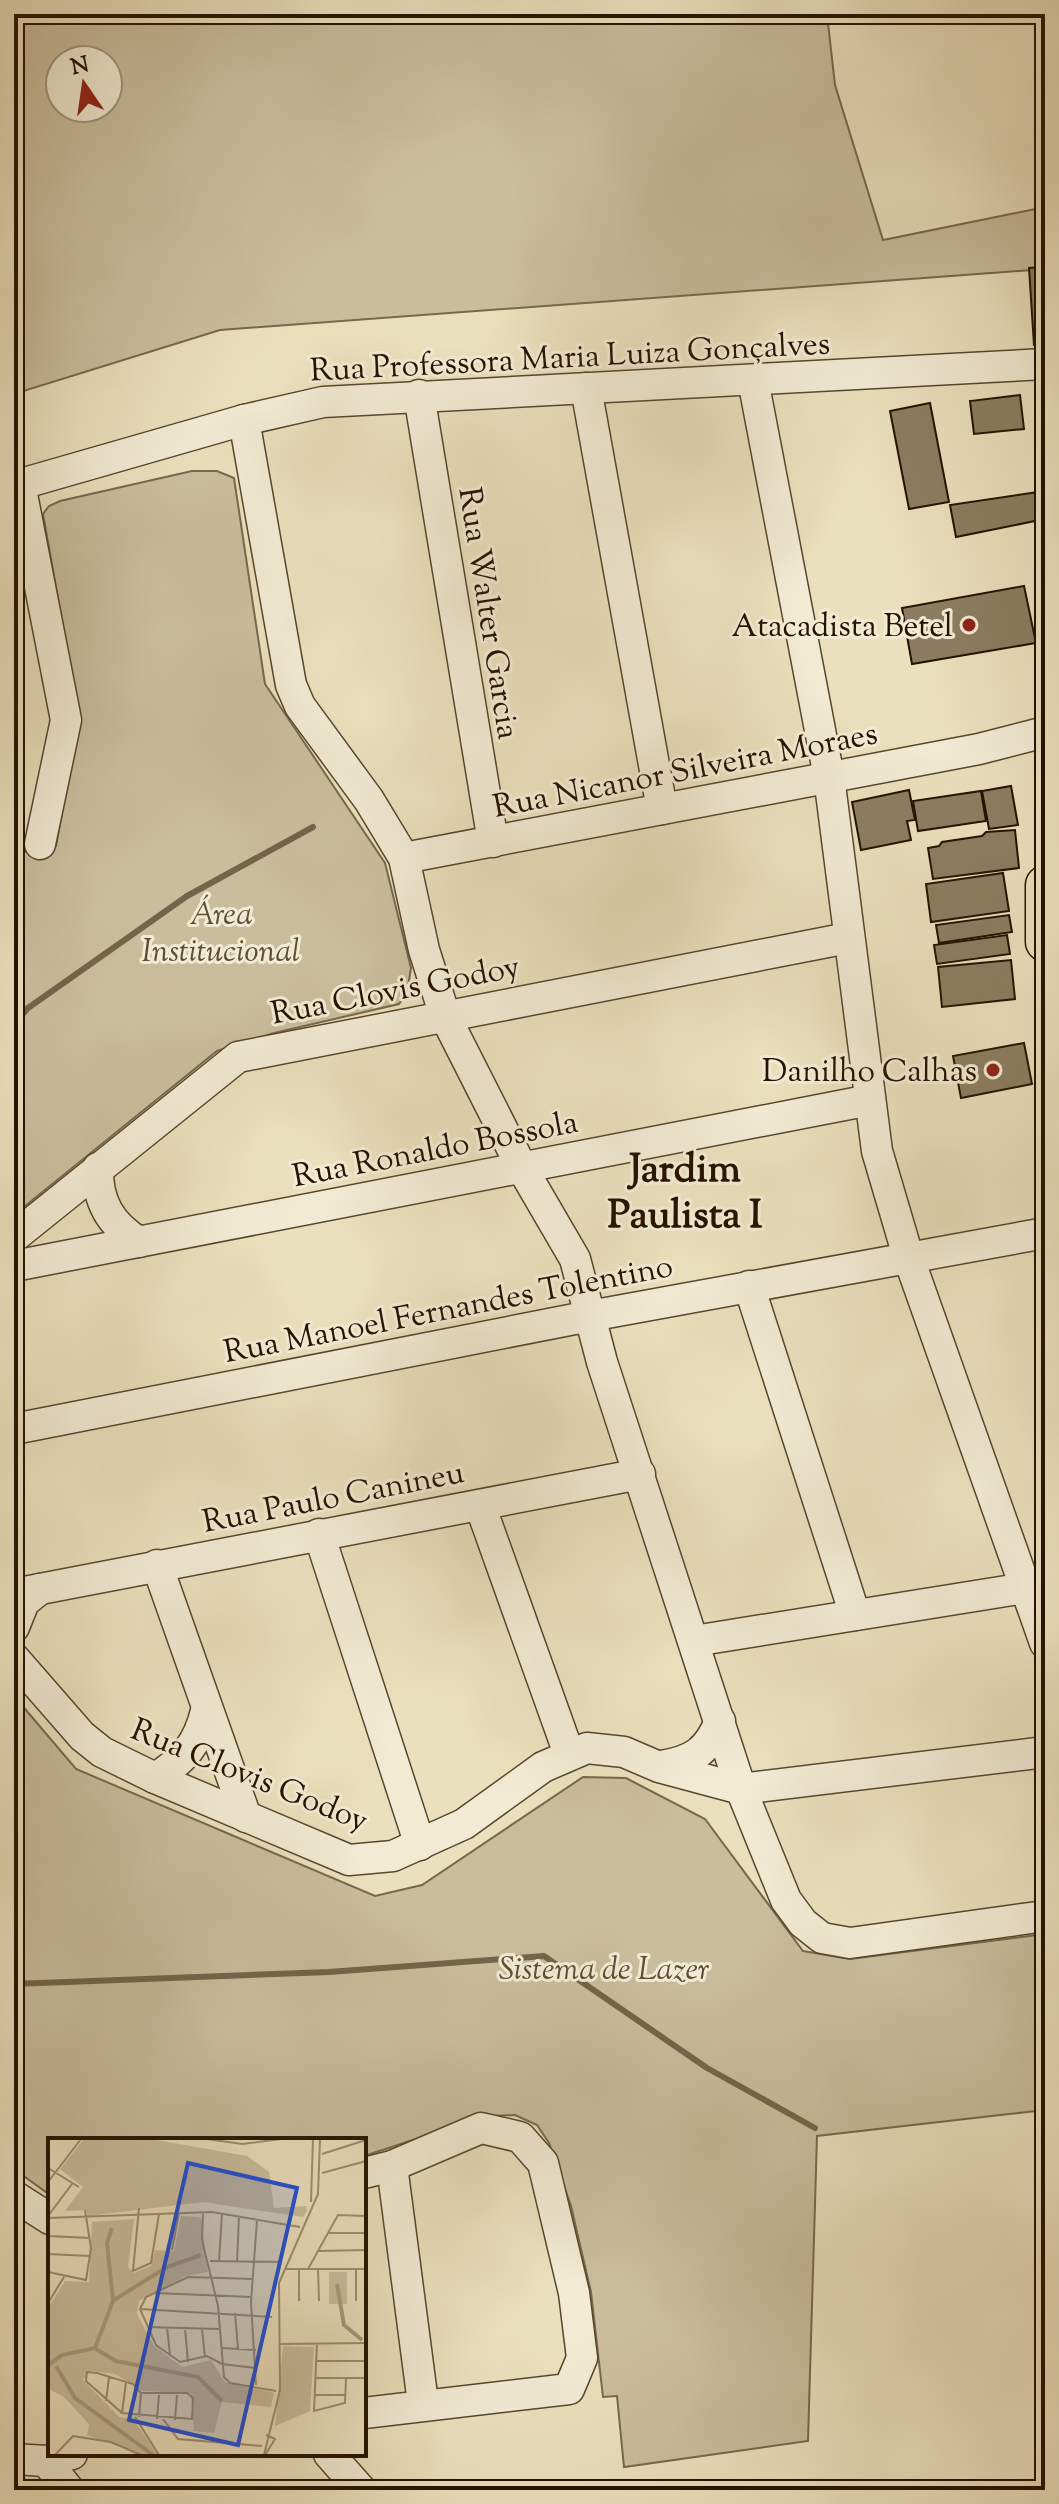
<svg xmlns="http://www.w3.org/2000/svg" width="1059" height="2504" viewBox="0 0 1059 2504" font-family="'Sorts Mill Goudy',serif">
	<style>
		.green { fill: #cabd9d; stroke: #78684e; stroke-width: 2; fill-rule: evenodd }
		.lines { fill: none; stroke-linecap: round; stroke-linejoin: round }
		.stream { stroke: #74644b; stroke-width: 6 }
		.building { fill: #8c7d62; stroke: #261200; stroke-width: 2 }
		.minor-casing { stroke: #57462f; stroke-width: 33 }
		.major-casing { stroke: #261200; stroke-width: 41 }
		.minor { stroke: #f2ebd4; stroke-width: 30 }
		.major { stroke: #ebe0bd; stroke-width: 38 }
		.poi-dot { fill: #8f2418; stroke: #f2ebd4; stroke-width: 3 }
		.labels { text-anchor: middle; stroke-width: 6; stroke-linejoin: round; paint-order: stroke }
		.street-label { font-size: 32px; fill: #261200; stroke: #f2ebd4 }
		.poi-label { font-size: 32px; fill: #261200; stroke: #f2ebd4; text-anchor: end }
		.park-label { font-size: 32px; font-style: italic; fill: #5f4e37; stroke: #f2ebd4 }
		.district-label { font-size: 40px; font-weight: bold; fill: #261200; stroke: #f2ebd4 }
		.inset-river { fill: none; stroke: #a89a7d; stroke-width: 4 }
		.inset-road { fill: none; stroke: #9c8e71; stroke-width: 2 }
		.view { fill: #1d4ed8; fill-opacity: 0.15; stroke: #1d4ed8; stroke-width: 4 }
		.inset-edge { fill: none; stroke: #261200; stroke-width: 4 }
	</style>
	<rect width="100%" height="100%" fill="#ebe0bd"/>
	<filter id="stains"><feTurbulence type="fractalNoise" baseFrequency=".0025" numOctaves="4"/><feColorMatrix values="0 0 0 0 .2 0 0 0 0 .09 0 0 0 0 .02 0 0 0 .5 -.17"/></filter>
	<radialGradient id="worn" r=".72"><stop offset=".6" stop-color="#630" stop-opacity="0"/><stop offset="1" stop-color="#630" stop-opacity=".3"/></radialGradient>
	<g class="green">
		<path d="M14 14H827L835 85 883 240 1045 207V269L220 330 14 394ZM60 60H108V108H60Z"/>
		<path d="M192 471H217L234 478 265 684 385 863 411 968 407 993 399 1004 274 1033 217 1051 14 1215V854L56 846 79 717 43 514 49 506 60 501Z"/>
		<path d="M14 1696 76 1769 375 1896 422 1885 583 1777 626 1778 705 1819 803 1951 850 1959 1045 1934V2110L817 2136 808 2441 624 2467 617 2396 603 2397 591 2292 571 2206 549 2143 537 2125 515 2115 486 2116 364 2156V2140H50V2195L14 2169Z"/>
		<path d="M19 2479 38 2481 52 2490H14V2480Z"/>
	</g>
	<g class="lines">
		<g class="stream">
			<path d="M14 1024 28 1008 187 896 313 827"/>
			<path d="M14 1984 329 1972 544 1956 707 2068 815 2128"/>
		</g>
	</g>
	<g class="building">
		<path d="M1045 267V344L1034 345 1029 268Z"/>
		<path d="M1020 395 1024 429 974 434 970 401Z"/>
		<path d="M930 403 949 502 909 509 890 411Z"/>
		<path d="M1045 412V457L1037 414Z"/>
		<path d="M1045 491V519L956 537 950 505Z"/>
		<path d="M1024 586 1036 643 912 664 902 608Z"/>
		<path d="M1011 786 1018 825 989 829 982 791Z"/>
		<path d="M909 790 915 820 907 821 911 840 861 850 852 802Z"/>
		<path d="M981 791 986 821 918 831 913 801Z"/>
		<path d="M1015 830 1019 868 933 879 928 848 939 846 942 842 982 836 986 832Z"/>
		<path d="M1003 873 1009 911 931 922 926 884Z"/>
		<path d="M1009 915 1012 932 939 943 936 925Z"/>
		<path d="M1007 935 1010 954 937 964 934 945Z"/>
		<path d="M1011 960 1015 999 942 1007 938 967Z"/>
		<path d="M1024 1043 1032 1084 961 1098 953 1056Z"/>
	</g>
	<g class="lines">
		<g class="minor-casing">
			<g id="minor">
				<path d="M753 380 829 777 877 1151 908 1256 1045 1643"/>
				<path d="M586 388 662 809"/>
				<path d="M419 395 493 842"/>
				<path d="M244 420 291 685 300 706 369 800 404 858 424 950 445 1016 522 1168 575 1259 602 1362 741 1789 786 1900 803 1923 822 1938 850 1943 1045 1916"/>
				<path d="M20 484 66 720 40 844"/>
				<path d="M14 486 244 420 323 402 1045 364"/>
				<path d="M404 858 979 749 1045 732"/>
				<path d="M98 1168C97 1202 111 1225 139 1242"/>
				<path d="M14 1237 238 1057 848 938"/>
				<path d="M14 1266 870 1100"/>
				<path d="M749 1286 855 1615"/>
				<path d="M14 1429 590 1316 1045 1233"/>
				<path d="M480 1505 569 1754"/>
				<path d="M319 1534 420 1845"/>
				<path d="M157 1565 246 1817"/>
				<path d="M14 1594 640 1474"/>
				<path d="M14 1627 24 1602 40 1589"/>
				<path d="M694 1641 1025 1588"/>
				<path d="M14 1658 82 1736 102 1752 155 1778 349 1860 393 1856 464 1824 543 1767 587 1748 624 1752 659 1767 741 1789 1045 1752"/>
				<path d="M661 1766C693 1761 708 1751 720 1721"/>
				<path d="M155 1778C184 1760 198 1744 206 1711"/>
				<path d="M392 2166 423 2403"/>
				<path d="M364 2173 392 2166 481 2128 520 2137 543 2163 574 2293 582 2358 569 2389 364 2413"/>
				<path d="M14 2196 50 2219"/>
				<path d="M329 2454 361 2490"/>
				<path d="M14 2459 46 2461 72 2454"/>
				<path d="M46 2461 69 2490"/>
			</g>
		</g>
		<g class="major-casing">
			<path id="major" d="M1045 885V942"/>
		</g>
		<use href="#minor" class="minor"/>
		<use href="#major" class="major"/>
	</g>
	<g class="poi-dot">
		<circle cx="969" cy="625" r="8"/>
		<circle cx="993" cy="1070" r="8"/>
	</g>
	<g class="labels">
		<g class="street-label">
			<text transform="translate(570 356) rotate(-3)" y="11">Rua Professora Maria Luiza Gonçalves</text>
			<text transform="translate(490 613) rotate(81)" y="11">Rua Walter Garcia</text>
			<text transform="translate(685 769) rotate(-11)" y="11">Rua Nicanor Silveira Moraes</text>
			<text transform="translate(395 989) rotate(-11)" y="11">Rua Clovis Godoy</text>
			<text transform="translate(435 1148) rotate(-11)" y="11">Rua Ronaldo Bossola</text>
			<text transform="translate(448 1308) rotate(-11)" y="11">Rua Manoel Fernandes Tolentino</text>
			<text transform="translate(333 1496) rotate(-11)" y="11">Rua Paulo Canineu</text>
			<text transform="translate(250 1774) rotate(22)" y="11">Rua Clovis Godoy</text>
		</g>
		<g class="poi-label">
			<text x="953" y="636">Atacadista Betel</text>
			<text x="977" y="1081">Danilho Calhas</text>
		</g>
		<g class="park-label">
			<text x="221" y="924">Área<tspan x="221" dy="37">Institucional</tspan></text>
			<text x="604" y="1979">Sistema de Lazer</text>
		</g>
		<g class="district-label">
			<text x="685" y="1181">Jardim<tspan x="685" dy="46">Paulista I</tspan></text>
		</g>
	</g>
	<g transform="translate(48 2138)">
		<rect width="318" height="318" fill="#ebe0bd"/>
		<path d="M36 1H103L199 18 221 34 226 70 258 68 259 72 255 79 155 64 40 78 38 72 17 73 35 49 12 31ZM133 78 153 79 160 134 138 138 91 163 89 176 106 208 134 229 163 222 177 244 226 255 223 269 174 264 166 295 146 293 143 255 95 253 67 236 42 233 35 242 71 279 85 281 110 317H95L39 297 41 286 15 258 0 251V170L17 143 41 144 44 84 86 81 80 129 86 135 103 128 107 112 126 113ZM281 134H299V166H281ZM235 208 266 209 262 273 227 288Z" fill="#cabd9d"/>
		<path class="inset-river" d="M289 146 296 187 314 202M66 162 119 129 153 117M48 211 68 223 150 239 174 263M0 227 14 217 47 210 65 163 59 105 64 90M8 228 27 260 105 317"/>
		<path class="inset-road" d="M159 1 194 6 233 1M274 16 318 2M0 30 31 49M274 35 318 23M0 44 33 1M263 64 265 1M91 70 85 133 103 125 111 76M155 74 154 102 170 168 176 239 182 245 228 253M0 78 24 46M0 80 164 74 252 89M280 95H318M0 98 42 100M124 112 131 75M271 113 318 112M0 116 41 118M162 123 234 124M171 123 174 75M189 124 191 78M236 131H318M260 131 290 77 318 78M270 131 271 163M308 131V163M0 134 38 142 43 110 37 72M205 141 140 139 98 159 92 171 108 207 132 224 159 218 174 226 209 230M107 155 204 159M251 163V132M0 165 16 139M92 171 224 179M187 175 190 211M99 189 171 191M119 189 122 217M137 190 140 224M154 191 157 219M269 205 266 273 297 265 298 240M231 206 318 205M173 210 208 212M268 223H318M49 235 85 246 93 255H139L145 260 144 281 74 275 38 243 39 234ZM267 240H318M208 247 203 164 209 82M266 257H297M58 263 61 239M74 275 78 244M87 279 111 317M91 279 93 255M109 281 111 257M115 281 130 301 214 308M127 282 129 257M7 317 25 298 63 304 93 317M216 317 232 252 231 145 270 56 272 1M217 317 227 301 218 297"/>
		<path class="view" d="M140 25 249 50 190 307 81 282Z"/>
		<rect width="318" height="318" class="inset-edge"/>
	</g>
	<rect width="1059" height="2504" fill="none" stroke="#ebe0bd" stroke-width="48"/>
	<rect x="16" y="16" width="1027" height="2472" fill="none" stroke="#261200" stroke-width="4"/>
	<rect x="24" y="24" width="1011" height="2456" fill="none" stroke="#261200" stroke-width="2"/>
	<g transform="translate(84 84) rotate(347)"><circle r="38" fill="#f2ebd4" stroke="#a0947f" stroke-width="2"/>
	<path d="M0-6L14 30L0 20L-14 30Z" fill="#8f2418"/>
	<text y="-12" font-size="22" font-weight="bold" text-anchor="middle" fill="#261200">N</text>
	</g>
	<rect width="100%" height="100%" filter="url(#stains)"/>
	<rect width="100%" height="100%" fill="url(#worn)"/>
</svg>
